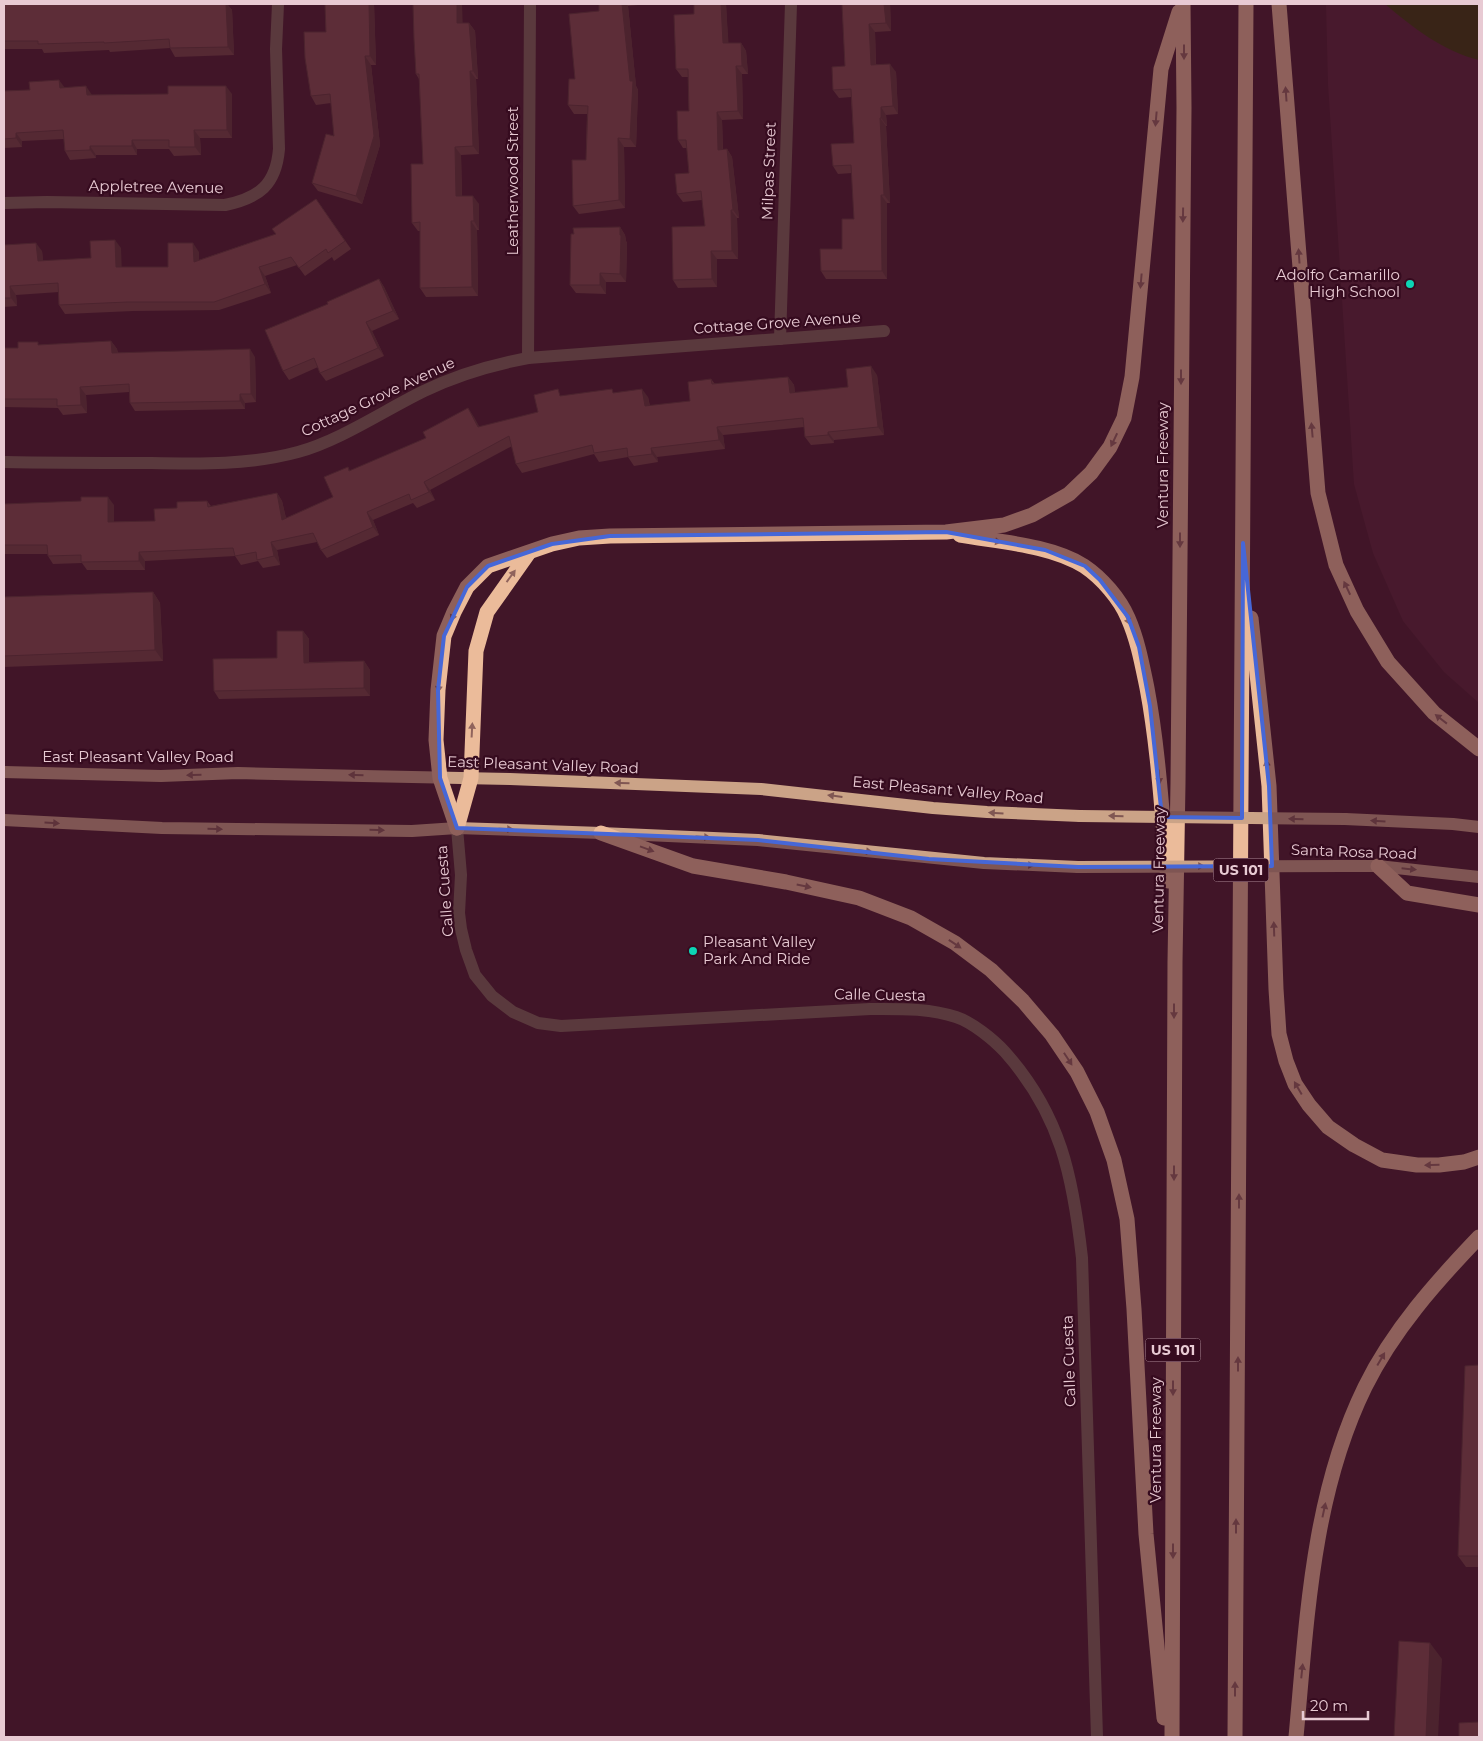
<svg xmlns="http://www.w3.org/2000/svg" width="1483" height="1741" viewBox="0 0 1483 1741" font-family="Montserrat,sans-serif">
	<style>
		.built { fill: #501e33 }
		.park { fill: #303604 }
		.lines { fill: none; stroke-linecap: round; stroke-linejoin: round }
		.minor { stroke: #796558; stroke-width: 12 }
		.major { stroke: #cba387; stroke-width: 12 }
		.highway { stroke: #ebbb9a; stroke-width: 15 }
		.major-bridge { stroke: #cba387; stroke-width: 12 }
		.wall { fill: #6d4042 }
		.shaded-wall { fill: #593436 }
		.building { fill: #7f4a4d; stroke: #593436 }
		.oneway { fill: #90635c }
		.oneway2 { fill: #805753 }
		.marked { fill: none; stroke: #4667d7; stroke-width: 4; stroke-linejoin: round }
		.poi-dot { fill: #0cd5b5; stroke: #360b1f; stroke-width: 2 }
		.labels { text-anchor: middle; stroke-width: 4.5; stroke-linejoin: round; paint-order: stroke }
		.shield { fill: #360b1f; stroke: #b3919d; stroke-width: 1 }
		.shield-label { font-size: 14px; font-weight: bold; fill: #e8cad3 }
		.street-label { font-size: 15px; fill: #e8cad3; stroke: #360b1f }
		.poi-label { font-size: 15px; fill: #e8cad3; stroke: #360b1f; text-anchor: end }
	</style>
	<rect width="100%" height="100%" fill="#411628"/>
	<path class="built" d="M1326 4H1479V703L1444 672 1403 621 1373 553 1354 484 1328 84Z"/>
	<path class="park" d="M1385 4H1479V60C1444 52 1412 27 1385 4Z"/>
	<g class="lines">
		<g class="minor">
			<path d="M4 203 47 202 225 205C259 198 276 185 279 149L276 49 278 4"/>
			<path d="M780 339 791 4"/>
			<path d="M528 358 530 4"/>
			<path d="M4 462C53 463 102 463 151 463 201 464 250 465 298 452 341 440 383 411 424 391 457 375 491 365 528 358L884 331"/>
			<path d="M457 828 461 875 459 913 461 929 466 950 475 975 492 996 513 1012 538 1023 561 1026 870 1009C899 1009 929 1008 956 1017 972 1022 994 1040 1005 1052 1061 1115 1073 1177 1082 1258L1097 1737"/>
		</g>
		<g class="major">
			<path d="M4 772 161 776 238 773 363 776 510 779 761 789 933 808 987 812 1080 816"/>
			<path d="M1345 819 1453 824 1479 827"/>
			<path d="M4 820 162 828 412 831 457 828 601 833 758 840 984 863 1078 867"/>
			<path d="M1343 866H1378L1479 877"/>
		</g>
		<g class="highway">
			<path d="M1279 4 1318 493 1336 565 1357 611 1388 662 1434 713 1479 749"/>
			<path d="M960 535C999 542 1051 545 1084 566 1102 578 1120 599 1128 618 1138 641 1142 664 1147 688 1159 752 1162 817 1168 881"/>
			<path d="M1251 618 1269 786 1276 989 1279 1034 1286 1061 1295 1084 1309 1105 1328 1127 1354 1145 1382 1160 1417 1165H1439L1464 1162 1479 1157"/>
			<path d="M457 828 440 778 436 740 438 690 444 636 454 612 467 587 488 566 552 544 579 538 610 536 946 532 1004 525 1032 515 1069 494 1091 473 1110 447 1124 418 1132 377 1161 69 1179 12"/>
			<path d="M457 828 471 778 476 651 487 612 528 554"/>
			<path d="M601 833 693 866 786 882 859 898 911 918 955 943 991 970 1023 1001 1052 1035 1077 1072 1097 1112 1114 1160 1127 1219 1134 1309 1146 1534 1164 1718"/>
			<path d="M1378 866 1407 893 1479 905"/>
			<path d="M1172 1737 1175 962 1178 783 1184 108 1183 4"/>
			<path d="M1235 1737 1246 4"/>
			<path d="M1296 1737C1307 1619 1312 1495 1365 1387 1393 1330 1436 1282 1479 1237"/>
		</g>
		<g class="major-bridge">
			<path d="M1080 816 1345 819"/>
			<path d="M1078 867 1343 866"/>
		</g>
	</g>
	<g class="wall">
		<path d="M4 4H227L232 10 234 55 175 57 170 48 110 52 109 50 44 53 42 49H4Z"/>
		<path d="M325 4H374L376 65H371L380 145 362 204 318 191 312 183 334 136 331 103 316 105 311 96 326 32Z"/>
		<path d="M599 4H638V5L628 6 636 86 638 90 636 147H624L625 208 579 214 573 206 586 160 587 114H574L568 105 575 79 599 11Z"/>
		<path d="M694 4H726L728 43H741L746 51 748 74H742L743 119 722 120 723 149H727L732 157 739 218H737L738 259H717V287L678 288 673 280 705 226 702 200 683 202 677 194 689 173 687 148H683L678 140 689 111 688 77H682L676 69 694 14Z"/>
		<path d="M842 4H890L891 31 875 32 876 64 896 72 898 114 886 115 887 126H886L890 203H887V279H826L821 271 842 249 854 219 852 173 838 174 833 166 854 143 851 97 839 98 833 90 845 66Z"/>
		<path d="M463 23H469L475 31 478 79H476L479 154 461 155 462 196 479 204V230H477L478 296 426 297 420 288V231H418L412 223 423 164 419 79 416 74Z"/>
		<path d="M65 88 92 95 232 94V138H200L201 155 174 156 169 149H137V155H96V158L70 160 65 151 64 139 22 141V147L4 148V91Z"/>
		<path d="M316 199 351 249 334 261 332 257 305 276 297 265 265 276 271 293 219 310 133 311 65 314 59 305V292L16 295 17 306 4 307V245L42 251 43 261 91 258 121 248V267H168L199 252V260L276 234Z"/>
		<path d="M620 227 625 235 626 241 627 243 626 282H606V294L576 293 570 285 574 234Z"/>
		<path d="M379 279 384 287 399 319 372 331 384 356 326 381 320 373 318 367 289 380 283 371 328 304Z"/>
		<path d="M111 341 117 349 118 353 255 357 256 402 245 403V409L135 411 130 403 129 392 86 395 87 413 63 415 58 408 4 407V348H18L40 345Z"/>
		<path d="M877 375 884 435 834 440V443L811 445 805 437 804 427 723 435 725 449 657 457 658 462 634 466 628 457 599 462 594 454 522 473 516 464 512 446 430 490 435 500 417 508 413 503 373 520 379 535 327 558 321 550 317 542 277 550 280 565 263 568 258 561 241 565 235 556 145 561V570H87L82 563 53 564 48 556V554H4V504L114 505V522L155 521 177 508 207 501 211 506 277 493 282 501 286 518 333 497 348 467 350 471 426 438 468 408 479 427 538 412 563 396 615 393 648 397 650 406 690 401 711 379 715 384 788 377 794 385 795 393 848 387Z"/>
		<path d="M153 592 160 603 163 661 4 667V597Z"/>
		<path d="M303 631 309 639V662L364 661 370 670V696L219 699 214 691 277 658Z"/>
		<path d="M1479 1365V1567H1466L1458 1556Z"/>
	</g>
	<g class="shaded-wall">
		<path d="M226 4H227L232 10 234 55 228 47Z"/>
		<path d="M369 4H374L376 65 370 56Z"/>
		<path d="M457 4H462L463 32 457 23Z"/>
		<path d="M622 4H626L628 6 636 86 638 90 636 147 630 139V81Z"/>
		<path d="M721 4H726L729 51 723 43Z"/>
		<path d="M884 4H890L891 31 886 23Z"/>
		<path d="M469 23 475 31 478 79 473 71Z"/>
		<path d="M869 24 875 32 876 73 871 65Z"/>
		<path d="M741 43 746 51 748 74 742 66Z"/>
		<path d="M365 56 371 65 380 145 362 204 356 196Z"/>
		<path d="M890 64 896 72 898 114 893 106Z"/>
		<path d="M736 66 742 74 743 119 738 111Z"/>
		<path d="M470 71 476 79 479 154 473 146Z"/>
		<path d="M59 80 65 88H60Z"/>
		<path d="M86 86 92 95H87Z"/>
		<path d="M226 86 232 94V138L227 130Z"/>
		<path d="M881 107 886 115 887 126 881 118Z"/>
		<path d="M717 112 722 120 723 158 718 150Z"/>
		<path d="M880 118 886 126 890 203 884 195Z"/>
		<path d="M194 130 200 138 201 155 195 147Z"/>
		<path d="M16 133 22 141V147L16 138Z"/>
		<path d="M618 138 624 147 625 208 619 200Z"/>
		<path d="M132 140 137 149V155L132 146Z"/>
		<path d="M90 146 96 155V158L90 150Z"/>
		<path d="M455 147 461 155 462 205 456 196Z"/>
		<path d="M727 149 732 157 739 218 733 210Z"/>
		<path d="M881 195 887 203V279L882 271Z"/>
		<path d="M473 196 479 204V230L474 221Z"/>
		<path d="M731 210 737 218 738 259 732 251Z"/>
		<path d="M471 221 477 230 478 296 472 287Z"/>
		<path d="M620 227 625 235 626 241 627 243 626 282 620 274Z"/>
		<path d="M115 240 121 248 122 275 116 267Z"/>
		<path d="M36 243 42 251 44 269 38 261Z"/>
		<path d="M193 243 199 252V270L194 262Z"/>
		<path d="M711 251 717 259V287L712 279Z"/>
		<path d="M259 267 265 276 271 293 265 284Z"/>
		<path d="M600 273 606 282V294L600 285Z"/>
		<path d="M379 279 384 287 399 319 393 311Z"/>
		<path d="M10 286 16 295 17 306 11 298Z"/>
		<path d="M366 322 372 331 384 356 378 348Z"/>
		<path d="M111 341 117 349 118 362 112 353Z"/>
		<path d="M250 349 255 357 256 402 251 394Z"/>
		<path d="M871 366 877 375 884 435 878 427Z"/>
		<path d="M788 377 794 385 796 402 790 393Z"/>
		<path d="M80 387 86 395 87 413 81 405Z"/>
		<path d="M642 389 648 397 651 415 645 406Z"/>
		<path d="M240 394 245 403V409L240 401Z"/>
		<path d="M468 408 474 417 484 435 478 427Z"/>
		<path d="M717 427 723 435 725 449 719 440Z"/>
		<path d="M828 432 834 440V443L828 435Z"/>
		<path d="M651 448 657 457 658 462 652 454Z"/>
		<path d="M424 482 430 490 435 500 429 492Z"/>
		<path d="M277 493 282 501 288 528 282 520Z"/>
		<path d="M108 497 114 505V530L108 522Z"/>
		<path d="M367 512 373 520 379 535 373 527Z"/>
		<path d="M271 542 277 550 280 565 274 556Z"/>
		<path d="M139 552 145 561V570L139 561Z"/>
		<path d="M153 592 160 603 163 661 155 650Z"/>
		<path d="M303 631 309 639V671L304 663Z"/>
		<path d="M364 661 370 670V696L364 688Z"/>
		<path d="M1430 1643 1442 1659 1438 1737H1426Z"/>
	</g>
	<g class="building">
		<path d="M4 4H226L228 47 170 48 169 39 104 43V42L38 44V41H4Z"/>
		<path d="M325 4H369L370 56H365L374 136 356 196 312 183 326 134 334 136 330 94 311 96 305 58 304 32H326Z"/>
		<path d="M413 4H457V23H469L473 71H470L473 146 455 147 456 196H473L474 221H471L472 287 420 288V222L412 223 411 164H423L419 74H416L414 39Z"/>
		<path d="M599 4H622L630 81H633L630 139 618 138 619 200 573 206 572 160H586L588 106 568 105 569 79H575L569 14 599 11Z"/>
		<path d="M694 4H721L723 43H741L742 66H736L738 111 717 112 718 150 727 149 733 210H731L732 251H711L712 279 673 280 672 227 705 226 701 191 677 194 675 174 689 173 686 140H678L677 111H689L688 69H676L674 15 694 14Z"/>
		<path d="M842 4H884L886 23 869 24 871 65 890 64 893 106 881 107V118H880L884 195H881L882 271H821L820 249H842V219H854L851 165 833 166 831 144 854 143 851 89 833 90 832 67 845 66Z"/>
		<path d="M59 80 60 88 86 86 87 95 168 94V86H226L227 130H194L195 147H169V140H132V146H90V150L65 151 63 130 16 133V138L4 139V91L30 90 29 82Z"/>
		<path d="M316 199 345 241 328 253 326 249 299 268 291 257 259 267 265 284 214 302H127L59 305 58 283 10 286 11 298H4V245L36 243 38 261 91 258 90 241 115 240 116 267H168V243H193L194 262 276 234 272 229Z"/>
		<path d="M620 227V235H621L620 274 600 273V285H570L571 234H574L573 228Z"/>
		<path d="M379 279 393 311 366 322 378 348 320 373 314 358 283 371 265 330 328 304 327 302Z"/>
		<path d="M111 341 112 353 250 349 251 394H240V401L130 403 129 384 80 387 81 405 57 406V399H4V348H18V342H38V345Z"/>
		<path d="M871 366 878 427 828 432V435L805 437 803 418 717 427 719 440 651 448 652 454 628 457 627 448 594 453 592 445 516 464 509 436 424 482 429 492 411 500 409 494 367 512 373 527 321 550 313 533 271 542 274 556 257 560 256 552 235 556 233 548 139 552V561L81 562V555L48 556 47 545H4V504L81 501V497H108V522L155 521 154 509 177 508V502L207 501 208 507 277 493 282 520 333 497 324 477 348 467 349 471 426 438 423 432 468 408 478 427 538 412 534 395 558 389 560 396 612 389 613 393 642 389 645 406 690 401 688 382 711 379 712 384 788 377 790 393 848 387 846 369Z"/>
		<path d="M153 592 155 650 4 656V597Z"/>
		<path d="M277 631H303L304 663 364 661V688L214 691 213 659 277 658Z"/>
		<path d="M1479 1365V1556H1458L1465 1366Z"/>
		<path d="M1399 1641 1430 1643 1426 1737H1394Z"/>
		<path d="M1479 1722V1737H1459V1723Z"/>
	</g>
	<defs><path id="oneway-solid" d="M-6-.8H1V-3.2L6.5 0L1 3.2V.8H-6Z" transform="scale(1.25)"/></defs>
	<g class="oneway">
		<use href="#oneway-solid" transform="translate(1184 52) rotate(90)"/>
		<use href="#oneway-solid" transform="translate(1286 94) rotate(-94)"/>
		<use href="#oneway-solid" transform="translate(1156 119) rotate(95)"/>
		<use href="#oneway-solid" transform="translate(1183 215) rotate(91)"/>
		<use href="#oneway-solid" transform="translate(1299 256) rotate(-94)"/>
		<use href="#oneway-solid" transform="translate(1141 281) rotate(95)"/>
		<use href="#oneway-solid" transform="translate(1181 377) rotate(90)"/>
		<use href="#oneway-solid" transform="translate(1312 430) rotate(-95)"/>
		<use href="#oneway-solid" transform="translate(1114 440) rotate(115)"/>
		<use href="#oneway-solid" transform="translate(1180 540) rotate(90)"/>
		<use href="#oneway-solid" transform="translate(994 541) rotate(10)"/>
		<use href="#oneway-solid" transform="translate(511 576) rotate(-54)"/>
		<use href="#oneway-solid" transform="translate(1347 588) rotate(-115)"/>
		<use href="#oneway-solid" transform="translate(454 614) rotate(114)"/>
		<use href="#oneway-solid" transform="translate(1127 618) rotate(65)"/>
		<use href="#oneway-solid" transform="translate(439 685) rotate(96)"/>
		<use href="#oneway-solid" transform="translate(1441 719) rotate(-142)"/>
		<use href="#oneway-solid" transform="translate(472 730) rotate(-87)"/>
		<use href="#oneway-solid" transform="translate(1267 767) rotate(-96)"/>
		<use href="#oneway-solid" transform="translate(1159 777) rotate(85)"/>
		<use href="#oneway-solid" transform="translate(647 849) rotate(20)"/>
		<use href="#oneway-solid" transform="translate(804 886) rotate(12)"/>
		<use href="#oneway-solid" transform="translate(1274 929) rotate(-92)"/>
		<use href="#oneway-solid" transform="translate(955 944) rotate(34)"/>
		<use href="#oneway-solid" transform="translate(1174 1011) rotate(90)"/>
		<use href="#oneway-solid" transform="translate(1068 1059) rotate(57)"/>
		<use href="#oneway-solid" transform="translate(1298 1088) rotate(-120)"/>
		<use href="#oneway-solid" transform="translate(1432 1165) rotate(179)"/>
		<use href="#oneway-solid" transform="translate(1174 1173) rotate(90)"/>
		<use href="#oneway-solid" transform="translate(1239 1201) rotate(-90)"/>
		<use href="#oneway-solid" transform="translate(1381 1359) rotate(-60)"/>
		<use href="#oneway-solid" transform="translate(1238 1364) rotate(-90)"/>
		<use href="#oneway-solid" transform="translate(1173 1388) rotate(90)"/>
		<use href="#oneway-solid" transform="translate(1324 1510) rotate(-78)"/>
		<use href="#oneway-solid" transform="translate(1236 1526) rotate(-90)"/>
		<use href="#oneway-solid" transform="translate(1173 1551) rotate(90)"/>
		<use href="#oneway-solid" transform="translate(1302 1671) rotate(-84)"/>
		<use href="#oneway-solid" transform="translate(1235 1689) rotate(-90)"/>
	</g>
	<g class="oneway2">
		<use href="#oneway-solid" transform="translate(194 775) rotate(178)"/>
		<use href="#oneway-solid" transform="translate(356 775) rotate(-179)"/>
		<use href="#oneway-solid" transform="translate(622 783) rotate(-178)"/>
		<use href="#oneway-solid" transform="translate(835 796) rotate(-173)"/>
		<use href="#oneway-solid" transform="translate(996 813) rotate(-177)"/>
		<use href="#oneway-solid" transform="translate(1116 816) rotate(-179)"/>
		<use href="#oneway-solid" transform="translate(1296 819) rotate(-179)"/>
		<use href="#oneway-solid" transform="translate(1378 821) rotate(-177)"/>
		<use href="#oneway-solid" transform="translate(52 823) rotate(3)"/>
		<use href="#oneway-solid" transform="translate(215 829) rotate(1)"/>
		<use href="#oneway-solid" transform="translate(506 829) rotate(1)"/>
		<use href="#oneway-solid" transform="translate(377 830) rotate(1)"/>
		<use href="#oneway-solid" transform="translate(703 837) rotate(3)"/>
		<use href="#oneway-solid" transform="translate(865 851) rotate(7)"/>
		<use href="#oneway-solid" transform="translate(1027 865) rotate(2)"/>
		<use href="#oneway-solid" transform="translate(1197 866)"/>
		<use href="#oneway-solid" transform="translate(1409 869) rotate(6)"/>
	</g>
	<path d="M0 0H1483V1741H0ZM946 532 1045 550 1085 566 1100 580 1128 617 1139 647 1150 706 1162 817 1242 818 1243 543 1269 786 1272 866 1078 867 929 859 758 840 457 828 440 778 438 690 444 636 467 587 488 566 552 544 610 536Z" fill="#411628" fill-opacity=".55" fill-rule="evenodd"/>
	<path class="marked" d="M946 532 1045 550 1085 566 1100 580 1128 617 1139 647 1150 706 1162 817 1242 818 1243 543 1269 786 1272 866 1078 867 929 859 758 840 457 828 440 778 438 690 444 636 467 587 488 566 552 544 610 536Z"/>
	<g class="poi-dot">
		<circle cx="1410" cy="284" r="5"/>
		<circle cx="693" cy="951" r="5"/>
	</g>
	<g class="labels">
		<g class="shield">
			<rect x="1213.5" y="858.5" width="55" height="23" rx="4"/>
			<rect x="1145.5" y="1338.5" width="55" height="23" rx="4"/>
		</g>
		<g class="shield-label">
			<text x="1241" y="875">US 101</text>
			<text x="1173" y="1355">US 101</text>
		</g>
		<g class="street-label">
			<text transform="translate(769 171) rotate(-88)" y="5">Milpas Street</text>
			<text transform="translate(513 181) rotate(-90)" y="5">Leatherwood Street</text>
			<text transform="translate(156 187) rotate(1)" y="5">Appletree Avenue</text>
			<text transform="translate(777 323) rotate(-4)" y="5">Cottage Grove Avenue</text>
			<text transform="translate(378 397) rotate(-25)" y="5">Cottage Grove Avenue</text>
			<text transform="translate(1163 465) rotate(-90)" y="5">Ventura Freeway</text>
			<text x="138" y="762">East Pleasant Valley Road</text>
			<text transform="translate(543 765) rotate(2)" y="5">East Pleasant Valley Road</text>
			<text transform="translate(948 790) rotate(5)" y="5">East Pleasant Valley Road</text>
			<text transform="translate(1354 852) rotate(2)" y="5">Santa Rosa Road</text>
			<text transform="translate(1159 870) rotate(-89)" y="5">Ventura Freeway</text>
			<text transform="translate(445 891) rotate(-94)" y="5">Calle Cuesta</text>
			<text transform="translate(880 995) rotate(1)" y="5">Calle Cuesta</text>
			<text transform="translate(1069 1361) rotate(-92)" y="5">Calle Cuesta</text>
			<text transform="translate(1156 1440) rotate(-90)" y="5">Ventura Freeway</text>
		</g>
		<g class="poi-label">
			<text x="1400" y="280">Adolfo Camarillo<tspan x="1400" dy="17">High School</tspan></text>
			<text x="703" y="947" text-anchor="start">Pleasant Valley<tspan x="703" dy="17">Park And Ride</tspan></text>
		</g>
	</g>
	<rect width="1483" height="1741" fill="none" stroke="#e8cad3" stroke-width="10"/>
	<path d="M1303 1711v8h65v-8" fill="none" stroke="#e8cad3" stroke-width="2.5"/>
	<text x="1310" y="1711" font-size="15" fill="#e8cad3" stroke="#360b1f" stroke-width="4" paint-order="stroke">20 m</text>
</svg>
